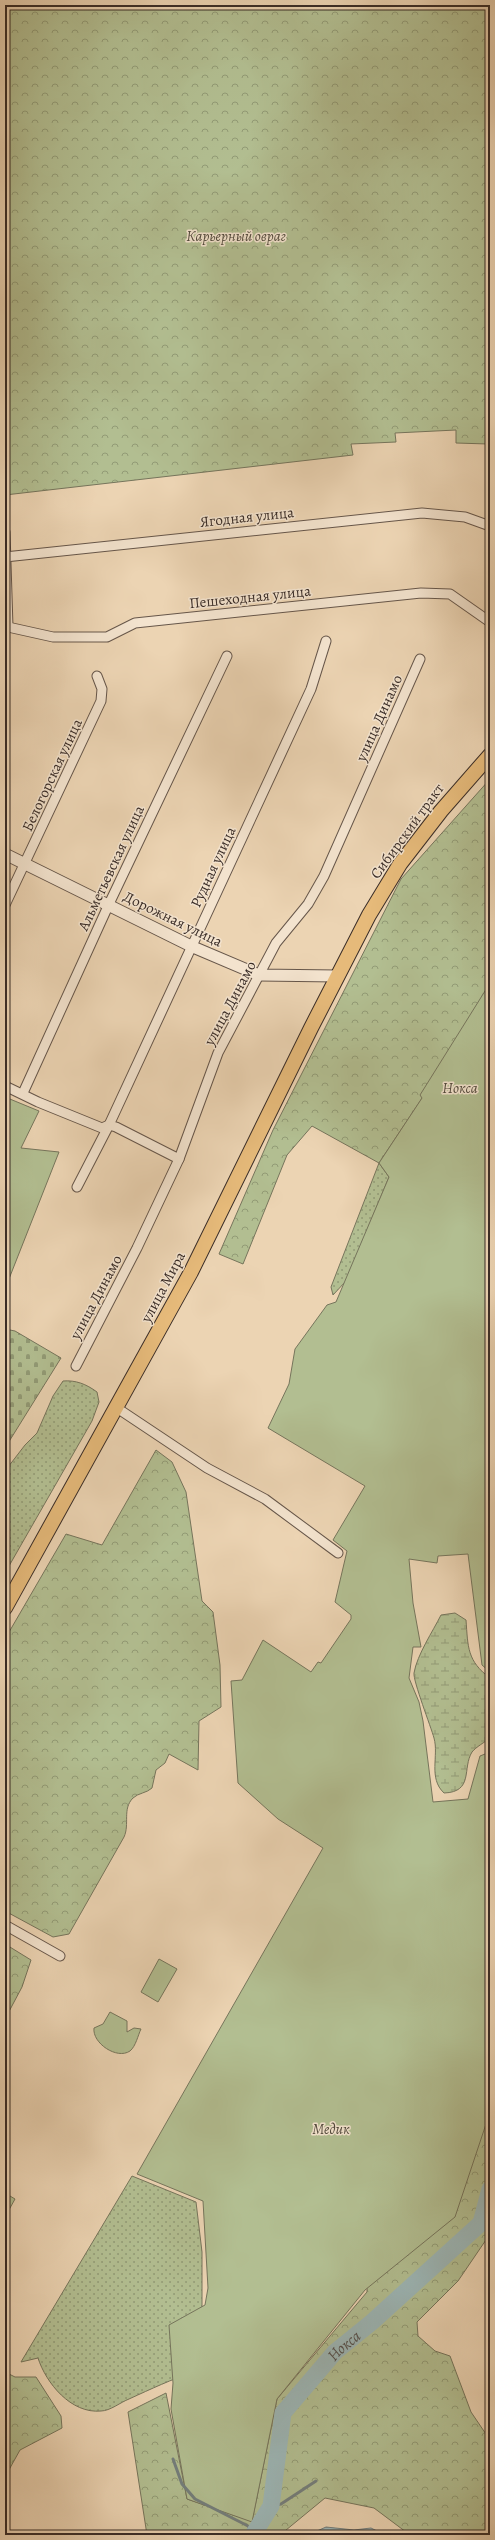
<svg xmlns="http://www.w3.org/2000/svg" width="495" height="2540" viewBox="0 0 495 2540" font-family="Alegreya,serif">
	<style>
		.grass { fill: url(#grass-dots); stroke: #76755c }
		.forest { fill: url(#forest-crowns); stroke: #76755c }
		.wetland { fill: url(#wetland-marsh); stroke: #76755c }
		.cemetery { fill: url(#cemetery-stones); stroke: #76755c }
		.green { fill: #b2be91; stroke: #76755c }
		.water { fill: url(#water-rules); stroke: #747f7d }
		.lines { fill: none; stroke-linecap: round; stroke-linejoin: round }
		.shore { stroke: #6a716e; stroke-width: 1 }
		.stream { stroke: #747f7d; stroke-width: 3 }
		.river { stroke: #9cb6b6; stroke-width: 17 }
		.minor-casing { stroke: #66564a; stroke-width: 11 }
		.tertiary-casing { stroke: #66564a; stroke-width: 13 }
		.primary-casing { stroke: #392c27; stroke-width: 16 }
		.minor { stroke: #f3e3ce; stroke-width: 9 }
		.tertiary { stroke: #f3e3ce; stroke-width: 11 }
		.primary { stroke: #e6ba7a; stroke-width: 14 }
		.labels { text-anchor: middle; stroke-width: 3; stroke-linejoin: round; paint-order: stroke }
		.park-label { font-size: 15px; font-style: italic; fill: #51493c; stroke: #f3e3ce }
		.street-label { font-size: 15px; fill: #392c27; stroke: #f3e3ce }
		.water-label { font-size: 16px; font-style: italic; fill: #524e4b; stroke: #f3e3ce }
	</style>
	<defs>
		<pattern id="grass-dots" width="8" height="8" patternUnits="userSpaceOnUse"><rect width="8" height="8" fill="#b2be91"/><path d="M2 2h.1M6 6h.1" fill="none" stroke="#929b76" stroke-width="1.8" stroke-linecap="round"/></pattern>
		<pattern id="forest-crowns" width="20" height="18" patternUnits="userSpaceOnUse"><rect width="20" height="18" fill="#b2be91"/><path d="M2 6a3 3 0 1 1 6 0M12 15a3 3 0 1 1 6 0" fill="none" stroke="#929b76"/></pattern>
		<pattern id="wetland-marsh" width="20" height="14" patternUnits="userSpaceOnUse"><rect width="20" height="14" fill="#b2be91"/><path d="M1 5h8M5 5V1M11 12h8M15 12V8" fill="none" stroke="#929b76"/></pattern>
		<pattern id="cemetery-stones" width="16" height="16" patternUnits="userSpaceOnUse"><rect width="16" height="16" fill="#b2be91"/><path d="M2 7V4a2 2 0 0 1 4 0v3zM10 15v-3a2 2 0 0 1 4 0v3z" fill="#929b76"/></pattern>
		<pattern id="water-rules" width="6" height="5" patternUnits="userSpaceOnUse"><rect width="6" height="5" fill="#9cb6b6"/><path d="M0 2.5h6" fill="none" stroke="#809494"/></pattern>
	</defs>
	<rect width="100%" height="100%" fill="#ecd4b3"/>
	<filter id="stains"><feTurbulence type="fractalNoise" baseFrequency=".005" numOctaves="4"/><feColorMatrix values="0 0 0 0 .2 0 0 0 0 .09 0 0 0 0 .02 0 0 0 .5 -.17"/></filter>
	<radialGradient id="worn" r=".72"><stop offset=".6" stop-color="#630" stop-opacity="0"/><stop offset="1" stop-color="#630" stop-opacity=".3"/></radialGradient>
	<g class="grass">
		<path d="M379 1163 389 1177 346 1281 333 1295 331 1287Z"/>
		<path d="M63 1381C76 1380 86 1384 97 1392L99 1402 92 1421 5 1573V1471L25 1445 37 1433 53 1396Z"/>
		<path d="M132 2176 196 2202 202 2252V2322L194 2372C172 2379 151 2389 129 2399 121 2402 110 2411 101 2411 71 2414 46 2383 38 2358L21 2362Z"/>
	</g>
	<g class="forest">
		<path d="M5 5H490V451L488 444 456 443V430L395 433 396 442 351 444 353 455 5 495Z"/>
		<path d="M490 779V996L379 1163 312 1126 287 1155 243 1264 219 1254 273 1130 401 879Z"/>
		<path d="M156 1450 172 1462 186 1492 202 1601 213 1612 220 1665 221 1707 199 1721 198 1770 169 1754 165 1763 156 1770 152 1788C147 1793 138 1793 133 1798 122 1809 130 1824 124 1837L69 1934 53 1937 5 1911V1639L66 1534 102 1545Z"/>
		<path d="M5 1944 31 1960 22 1987 5 2019Z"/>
		<path d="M490 2042V2234L458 2281 417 2322 418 2336 435 2351 450 2356 471 2412 490 2440V2535H410L374 2508 325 2498 280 2535H147L128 2412 166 2393 187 2499 252 2521 277 2399 367 2292V2274Z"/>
		<path d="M5 2372 15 2377H36L61 2416 62 2428 20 2450 5 2477Z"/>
	</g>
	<path class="wetland" d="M455 1613 466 1620C468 1647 467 1661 490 1678V1738C485 1742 476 1747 472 1752 462 1768 474 1792 444 1793 428 1778 439 1756 434 1738 431 1727 413 1681 414 1673 417 1655 433 1631 441 1615Z"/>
	<path class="cemetery" d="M5 1329 15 1331 61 1358 5 1448Z"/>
	<g class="green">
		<path d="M490 983V1391L488 1398 490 1401V1672L482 1665 468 1554 438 1556 437 1563 409 1559 413 1603 421 1647H413L409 1678 419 1702 423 1721 433 1802 468 1799 480 1756 490 1752V2112L455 2217 365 2290 277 2399 252 2522 187 2499 171 2409 173 2383 169 2325 205 2305 208 2288 203 2201 137 2174 323 1848 278 1819 238 1783 231 1681 242 1680 263 1640 311 1672 318 1662 321 1663 351 1619V1615L335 1602 347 1551 333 1540 365 1486 268 1428 289 1384 295 1349 327 1305 336 1302 389 1177 379 1163 422 1098 420 1095Z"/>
		<path d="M5 1097 39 1111 21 1148 59 1152 5 1289Z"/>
		<path d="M159 1959 177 1969 158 2002 141 1992Z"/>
		<path d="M110 2012 127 2021V2032L134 2028 141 2029C138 2035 136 2046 130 2051 117 2060 92 2043 94 2028L103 2024Z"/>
		<path d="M5 2193 15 2199 5 2217Z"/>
	</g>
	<path class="water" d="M326 2527 354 2530 371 2528 385 2535H308Z"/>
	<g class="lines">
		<path class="shore" d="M318 2535C327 2531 369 2531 377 2535"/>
		<g class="stream">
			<path d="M173 2459 182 2484 195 2499 248 2526 253 2534"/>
			<path d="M271 2506 281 2504 316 2481"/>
		</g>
		<path class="river" id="s1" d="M253 2535 271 2506 283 2413 335 2352 372 2322 481 2223 490 2189"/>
		<g class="minor-casing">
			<g id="minor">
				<path d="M5 532 8 627 5 630"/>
				<path d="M5 557 422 513 465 517 490 526"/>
				<path d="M8 627 53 637H107L135 623 421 593 450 594 490 622"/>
				<path d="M5 905 101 701 102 689 97 676"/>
				<path d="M5 1086 38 1102 102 1128 109 1125 116 1127 179 1159"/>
				<path d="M23 1093 109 904 227 656"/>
				<path d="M77 1187 109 1125 311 689 326 641"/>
				<path d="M76 1366 137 1248 179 1159 218 1053 276 943 308 904 324 876 420 659"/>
				<path d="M117 1408 207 1468 265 1499 338 1553"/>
				<path d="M5 1925 60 1956"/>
			</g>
		</g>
		<g class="tertiary-casing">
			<path id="tertiary" d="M5 854 193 947 259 975 337 976"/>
		</g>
		<g class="primary-casing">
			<path id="primary" d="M5 1608 191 1272 311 1028 369 915 400 864 441 811 490 755"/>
		</g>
		<use href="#minor" class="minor"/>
		<use href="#tertiary" class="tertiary"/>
		<use href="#primary" class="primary"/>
	</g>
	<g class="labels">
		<g class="park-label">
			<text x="236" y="241">Карьерный овраг</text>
			<text x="460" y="1093">Нокса</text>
			<text x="331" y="2134">Медик</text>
		</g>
		<g class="street-label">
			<text transform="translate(247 517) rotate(-6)" y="5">Ягодная улица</text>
			<text transform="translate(250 597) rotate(-6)" y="5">Пешеходная улица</text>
			<text transform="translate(379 718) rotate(-66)" y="5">улица Динамо</text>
			<text transform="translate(52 775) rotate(-65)" y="5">Белогорская улица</text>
			<text transform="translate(407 831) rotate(-54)" y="5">Сибирский тракт</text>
			<text transform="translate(213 867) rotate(-65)" y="5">Рудная улица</text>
			<text transform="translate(111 868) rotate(-65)" y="5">Альметьевская улица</text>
			<text transform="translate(173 919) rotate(26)" y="5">Дорожная улица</text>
			<text transform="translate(230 1003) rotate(-62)" y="5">улица Динамо</text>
			<text transform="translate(163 1287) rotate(-62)" y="5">улица Мира</text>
			<text transform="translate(96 1297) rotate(-62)" y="5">улица Динамо</text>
		</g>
		<g class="water-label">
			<text dy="6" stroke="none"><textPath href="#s1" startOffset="219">Нокса</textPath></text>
		</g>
	</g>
	<rect width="495" height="2540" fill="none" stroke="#ecd4b3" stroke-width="20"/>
	<rect x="6" y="6" width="483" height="2528" fill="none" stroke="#392c27" stroke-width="2"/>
	<rect x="10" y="10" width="475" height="2520" fill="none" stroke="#392c27"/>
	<rect width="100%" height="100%" filter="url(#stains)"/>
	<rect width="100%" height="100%" fill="url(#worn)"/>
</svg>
